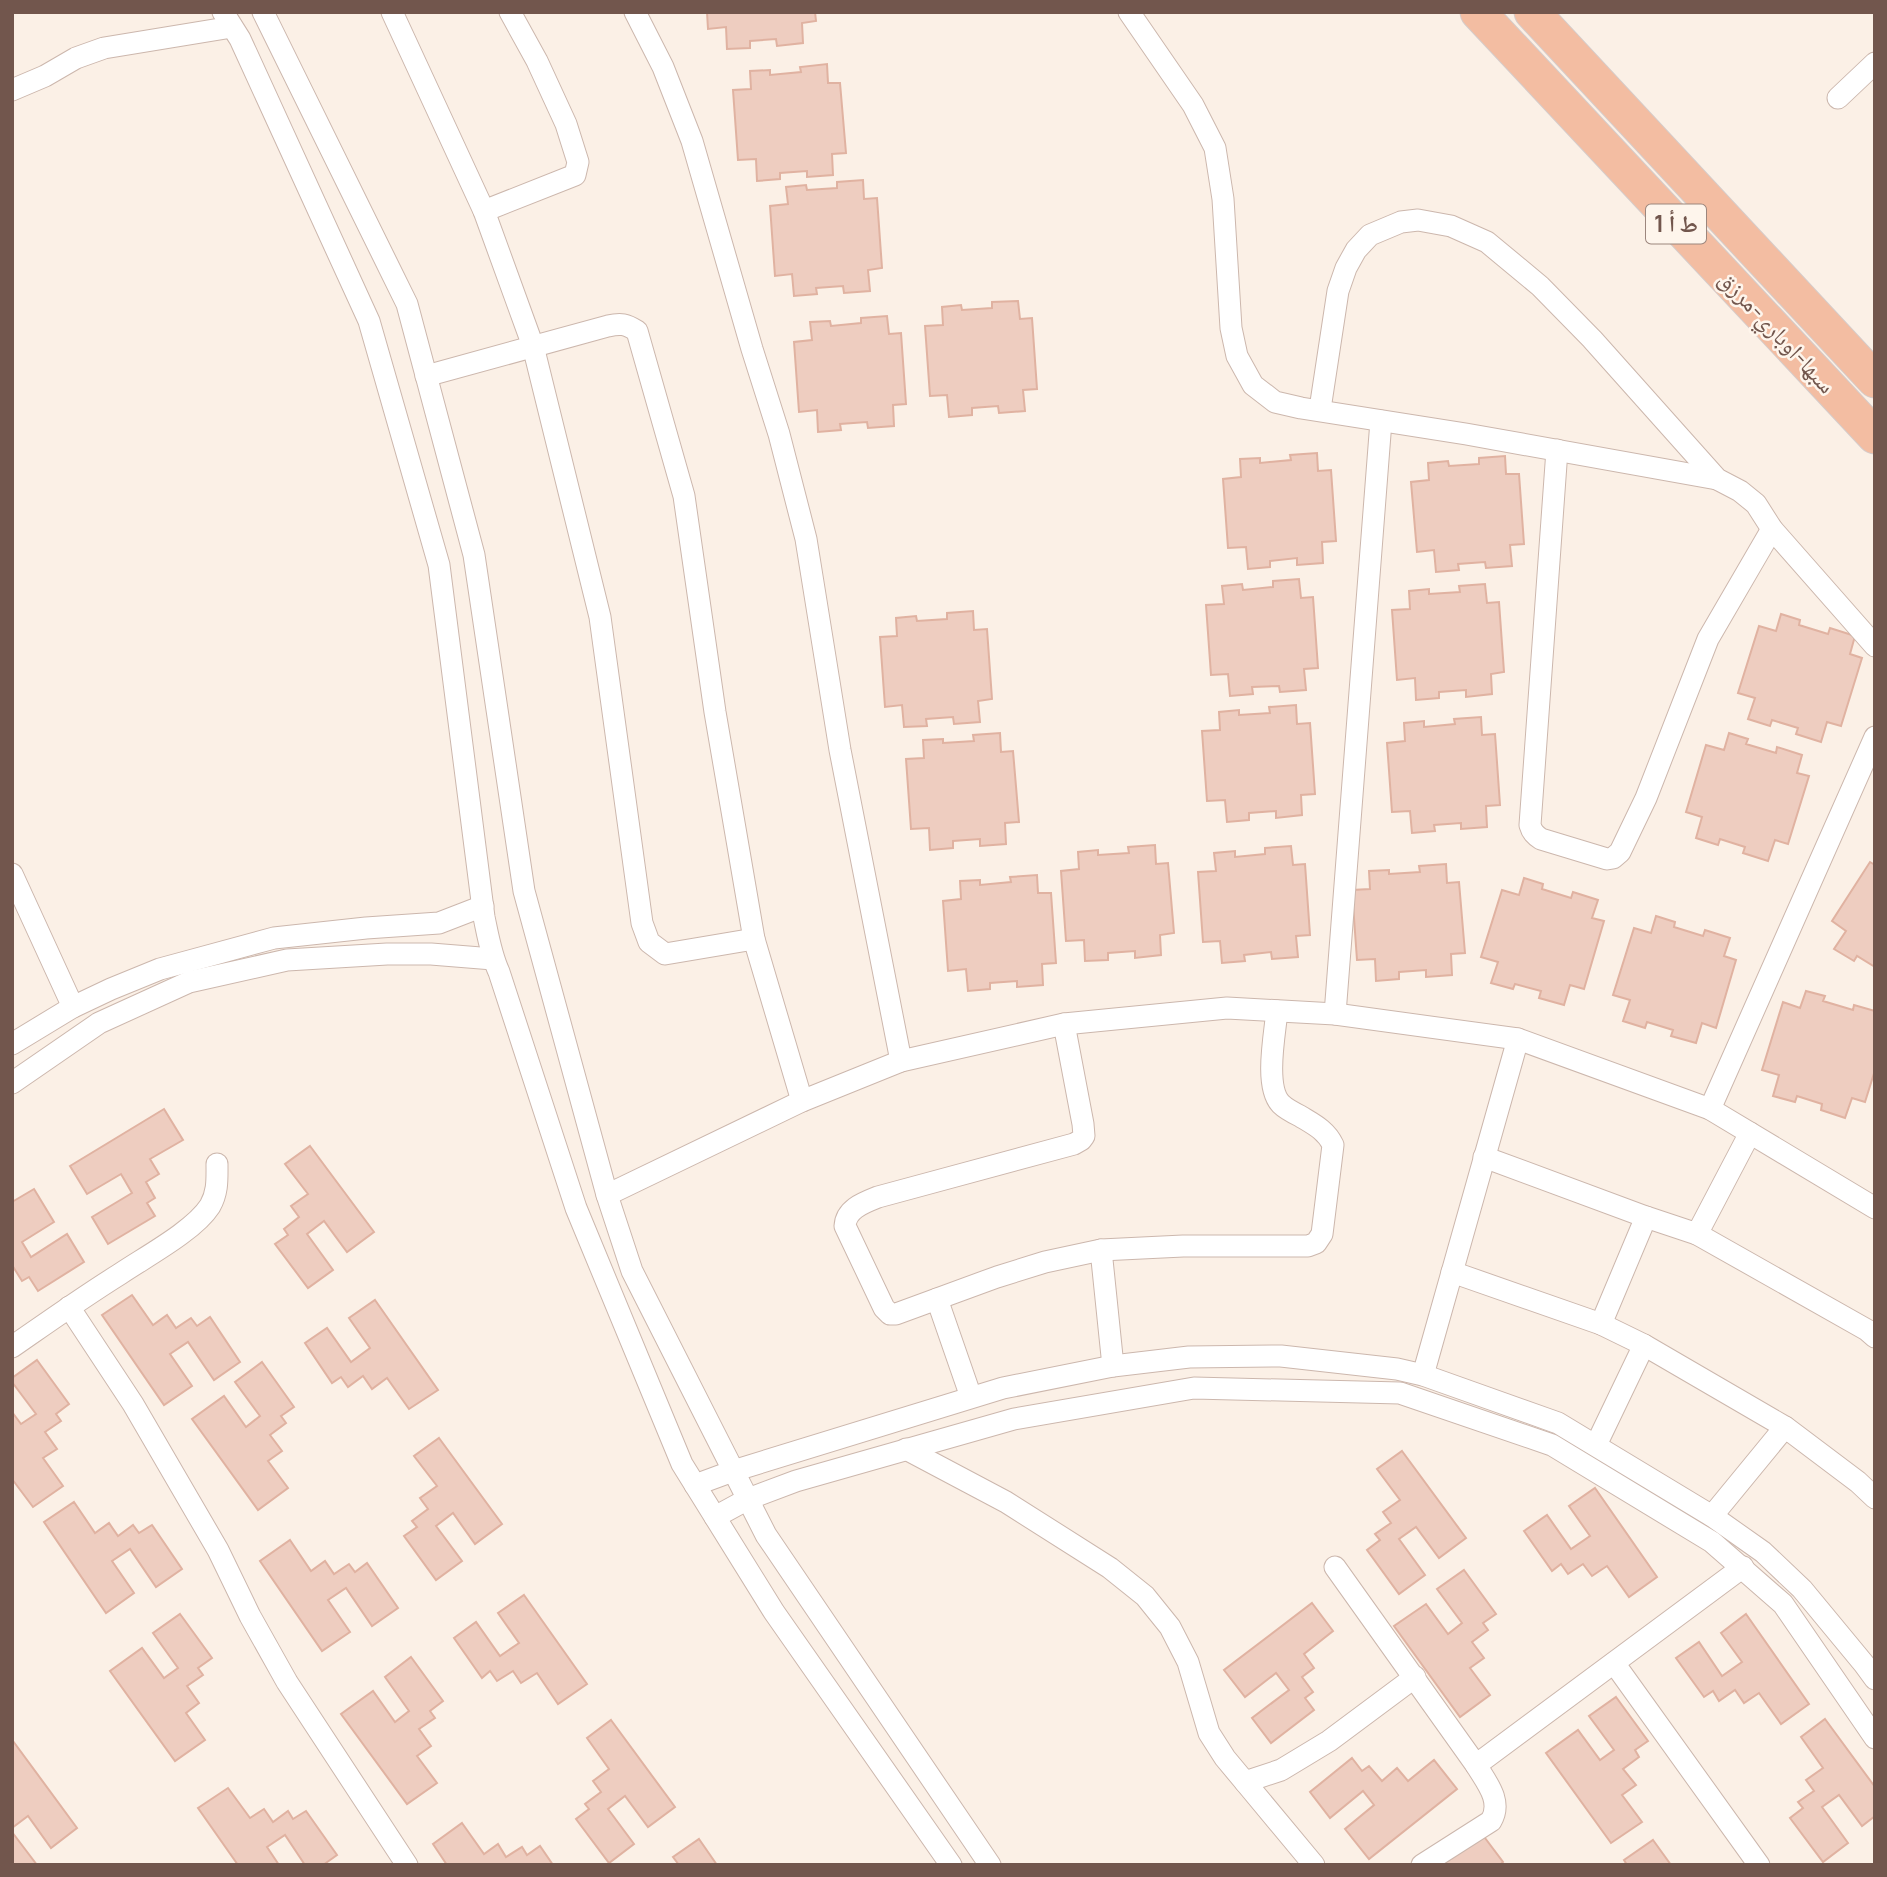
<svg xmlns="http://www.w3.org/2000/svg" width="1887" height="1877" viewBox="0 0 1887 1877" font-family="Manrope,'Noto Naskh Arabic',sans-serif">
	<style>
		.building { fill: #eecdc0; stroke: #e0b2a1; stroke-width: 2 }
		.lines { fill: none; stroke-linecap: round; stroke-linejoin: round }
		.minor-casing { stroke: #ccb7ad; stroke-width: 23 }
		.trunk-casing { stroke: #d5ccca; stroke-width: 37 }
		.minor { stroke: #fff; stroke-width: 21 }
		.trunk { stroke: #f3bda2; stroke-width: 35 }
		.labels { text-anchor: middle; stroke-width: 5; stroke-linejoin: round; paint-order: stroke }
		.shield { fill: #fef5ec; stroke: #9c867d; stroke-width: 2 }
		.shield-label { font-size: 23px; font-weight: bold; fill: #72564d }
		.street-label { font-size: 24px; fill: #72564d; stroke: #fef5ec }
	</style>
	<rect width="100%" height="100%" fill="#fbf0e6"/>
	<g class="building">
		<path d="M707 12H815L816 21 802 23 803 43 777 46 776 39 750 41V48L727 49 726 27 708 29Z"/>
		<path d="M827 64 828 83H840L846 153 832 154 833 175 807 177V171L780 173V179L757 181 756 159 738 160 733 90 751 89 750 71 770 70V75L801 72 800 67Z"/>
		<path d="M863 180 864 199 877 198 882 268 868 270 870 291 844 293 843 286 816 288 817 294 794 296 792 274 775 276 770 206 788 204 786 187 806 185 807 190 837 188V182Z"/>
		<path d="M1018 301 1020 319 1032 318 1037 389 1023 390 1025 411 999 413 998 406 972 408V415L949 417 947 395 930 396 925 326 943 325 942 307 961 305 962 310 992 308V302Z"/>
		<path d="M887 316 889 334 901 333 906 404 893 405 894 426 868 428 867 422 840 424 841 430 818 432 817 410 799 412 794 342 812 340 810 322 830 321 831 326 861 323V318Z"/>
		<path d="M1317 453 1318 471 1331 470 1336 541 1322 542 1323 563 1297 565V558L1270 561V567L1248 569 1246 547 1228 548 1223 479 1241 477 1240 459 1260 458V463L1291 460 1290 455Z"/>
		<path d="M1505 456 1506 474H1519L1524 544 1510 545 1512 566 1486 568 1485 562 1458 564 1459 570 1436 572 1434 550 1417 552 1411 482 1429 480 1428 463 1448 461 1449 466 1479 464V458Z"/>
		<path d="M1299 579 1301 598 1313 597 1318 668 1304 669 1306 690 1280 692 1279 686 1252 687 1253 694 1230 696 1228 674 1211 675 1206 605 1224 604 1222 586 1242 584 1243 590 1273 587V581Z"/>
		<path d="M1485 584 1487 603 1499 602 1504 672 1491 674 1492 694 1466 697V690L1439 692V698L1416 700 1415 678 1397 680 1392 610 1410 609 1409 591 1429 589V594L1460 592 1459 586Z"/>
		<path d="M973 611 974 630 987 629 992 699 978 701 980 722 954 724 953 717 926 719 927 726 904 727 902 705 885 707 880 637 897 636 896 618 916 616 917 621 947 619V613Z"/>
		<path d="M1781 614 1800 620 1799 625 1828 634 1830 628 1855 636 1850 654 1862 658 1841 726 1827 722 1821 742 1796 734 1798 728 1772 720 1770 726 1748 719 1755 698 1738 693 1759 626 1776 631Z"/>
		<path d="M1296 705 1297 724 1310 723 1315 794 1301 795 1302 815 1276 818V811L1249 813V820L1227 822 1225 800 1207 801 1202 731 1220 730 1219 712 1239 710V715L1270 713 1269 707Z"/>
		<path d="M1481 717 1482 735 1495 734 1500 805 1486 806 1487 827 1461 829V823L1434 825 1435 831 1412 833 1410 811 1392 812 1387 743 1405 741 1404 723 1424 721V727L1455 724 1454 719Z"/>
		<path d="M1000 733 1001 752 1013 751 1019 822 1005 823 1006 844 980 846V839L953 841V848L930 850 929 828 911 829 906 759 924 758 923 740 943 739V743L974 741 973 735Z"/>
		<path d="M1729 733 1748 739 1746 744 1776 753 1777 747 1802 755 1797 773 1809 776 1788 844 1775 840 1768 861 1743 853 1745 847 1720 839 1718 845 1696 838 1702 817 1686 812 1706 745 1724 750Z"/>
		<path d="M1155 845 1156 864 1168 863 1174 933 1160 935 1161 955 1135 958V951L1108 953V960L1085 961 1084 940 1066 941 1061 871 1079 869 1078 852 1098 850V855L1129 853 1128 847Z"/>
		<path d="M1291 846 1293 865 1305 864 1310 935 1296 936 1298 957 1272 959 1271 952 1244 955 1245 961 1222 963 1220 941 1203 942 1198 872 1216 871 1214 853 1235 851V857L1265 854V848Z"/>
		<path d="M1870 862 1875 865V967L1857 956 1854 961 1834 949 1846 931 1832 921Z"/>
		<path d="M1446 864 1447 883 1459 882 1465 953 1451 954 1452 975 1426 977V970L1399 972V979L1376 981 1375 959 1357 960 1352 890 1370 889 1369 871 1389 870V874L1420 872 1419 866Z"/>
		<path d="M1037 875 1038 893H1051L1056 963 1042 964 1043 985 1017 987V981L990 983V989L968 991 966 969 948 971 943 901 961 899 960 881 980 880V885L1011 882 1010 877Z"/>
		<path d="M1524 878 1543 884 1542 889 1571 898 1573 892 1598 900 1592 918 1604 921 1584 989 1570 985 1564 1005 1539 998 1541 991 1515 984 1513 989 1491 983 1498 962 1481 957 1502 890 1519 895Z"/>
		<path d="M1656 916 1675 922 1674 927 1703 936 1705 930 1730 938 1724 956 1736 960 1716 1028 1702 1023 1696 1043 1671 1036 1673 1030 1647 1022 1645 1028 1623 1021 1630 1000 1613 995 1634 928 1651 933Z"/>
		<path d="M1806 991 1825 996 1823 1001 1853 1010 1854 1005 1875 1011V1070L1865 1102 1852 1098 1845 1118 1821 1110 1822 1104 1797 1096 1795 1102 1773 1096 1779 1075 1762 1070 1783 1002 1800 1008Z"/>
		<path d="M164 1109 183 1140 150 1159 159 1174 146 1182 155 1198 147 1203 155 1216 108 1244 92 1217 132 1193 121 1174 87 1194 70 1166Z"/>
		<path d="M310 1146 374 1232 347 1252 324 1221 307 1234 333 1270 308 1288 275 1244 288 1235 284 1229 299 1217 291 1206 308 1194 285 1164Z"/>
		<path d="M34 1189 54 1222 22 1242 31 1257 67 1234 84 1262 38 1291 29 1277 22 1281 12 1265V1202Z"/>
		<path d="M132 1295 153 1325 167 1315 176 1328 191 1318 197 1326 210 1317 240 1362 214 1380 188 1342 170 1354 192 1386 164 1405 102 1315Z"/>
		<path d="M375 1300 438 1390 409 1409 387 1378 372 1389 363 1376 348 1387 341 1377 332 1383 305 1343 327 1328 351 1362 370 1348 349 1318Z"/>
		<path d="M37 1360 69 1404 56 1414 61 1421 45 1432 57 1449 43 1458 63 1486 33 1507 12 1479V1412L21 1424 36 1414 12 1382V1378Z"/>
		<path d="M262 1362 294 1407 281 1416 286 1423 270 1435 282 1451 268 1461 288 1488 258 1510 192 1419 224 1396 246 1427 260 1416 235 1382Z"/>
		<path d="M439 1438 502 1524 475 1544 453 1513 436 1526 462 1561 436 1580 404 1536 417 1527 412 1521 428 1509 420 1498 437 1486 414 1456Z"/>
		<path d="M1402 1451 1466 1538 1439 1558 1416 1527 1399 1539 1425 1575 1399 1594 1367 1550 1380 1540 1375 1534 1391 1523 1383 1512 1400 1500 1377 1469Z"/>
		<path d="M1595 1488 1657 1577 1629 1597 1607 1566 1592 1576 1583 1564 1568 1574 1561 1564 1552 1571 1524 1531 1547 1515 1571 1549 1590 1536 1569 1506Z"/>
		<path d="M74 1502 95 1533 109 1523 118 1536 133 1525 139 1533 152 1525 182 1569 156 1587 130 1549 112 1561 134 1593 106 1613 44 1522Z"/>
		<path d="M290 1540 311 1571 325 1561 334 1574 349 1564 355 1572 367 1563 398 1608 372 1626 346 1588 328 1600 350 1632 322 1651 260 1561Z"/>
		<path d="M1464 1570 1496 1614 1483 1623 1488 1630 1472 1642 1484 1658 1470 1668 1490 1695 1460 1717 1394 1626 1426 1604 1448 1634 1462 1623 1437 1589Z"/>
		<path d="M524 1595 587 1684 558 1704 537 1673 521 1683 513 1671 497 1681 490 1671 482 1678 454 1638 476 1622 500 1656 519 1643 498 1613Z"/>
		<path d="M1312 1603 1333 1631 1304 1654 1314 1668 1302 1677 1313 1692 1305 1698 1314 1710 1271 1743 1252 1718 1289 1690 1276 1673 1245 1697 1224 1670Z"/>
		<path d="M180 1614 212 1658 198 1668 203 1675 187 1686 199 1703 186 1713 205 1740 175 1761 110 1671 142 1648 164 1678 178 1668 153 1633Z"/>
		<path d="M1746 1614 1809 1704 1781 1724 1759 1693 1744 1703 1735 1690 1719 1701 1713 1691 1704 1697 1676 1658 1699 1642 1722 1676 1742 1662 1721 1633Z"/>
		<path d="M411 1657 443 1701 430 1711 435 1718 419 1729 431 1746 417 1756 437 1783 407 1804 341 1714 373 1691 395 1722 409 1711 385 1677Z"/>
		<path d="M1616 1697 1648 1741 1635 1750 1639 1757 1623 1769 1636 1785 1622 1795 1642 1822 1611 1843 1546 1753 1578 1730 1600 1760 1614 1750 1589 1716Z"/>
		<path d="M1825 1719 1875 1787V1816L1862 1826 1839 1795 1822 1807 1848 1843 1823 1862 1790 1818 1803 1808 1798 1802 1814 1791 1806 1780 1823 1768 1801 1737Z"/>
		<path d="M611 1720 675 1807 648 1827 625 1796 608 1809 634 1844 609 1863 576 1819 589 1809 585 1804 601 1792 593 1781 609 1769 587 1738Z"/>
		<path d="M13 1741 77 1828 51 1848 28 1816 12 1828Z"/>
		<path d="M1352 1758 1362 1771 1369 1766 1382 1781 1397 1768 1408 1781 1434 1760 1457 1789 1369 1859 1345 1829 1374 1805 1363 1791 1330 1818 1310 1792Z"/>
		<path d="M228 1788 250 1818 264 1809 273 1822 288 1811 293 1819 306 1811 337 1855 323 1865H305L285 1835 267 1847 279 1865H238L198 1808Z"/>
		<path d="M462 1823 484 1854 498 1844 506 1857 522 1847 527 1855 540 1846 553 1865H447L433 1844Z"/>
		<path d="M12 1832 37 1865H12Z"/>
		<path d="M1482 1834 1503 1862 1500 1865H1441Z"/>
		<path d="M699 1839 717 1865H679L673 1857Z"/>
		<path d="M1653 1840 1671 1865H1627L1624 1860Z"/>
	</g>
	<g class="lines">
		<g class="minor-casing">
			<g id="minor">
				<path d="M223 12 240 39 369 321 439 565 484 917C488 936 491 955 499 972L576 1208 682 1464 774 1612 951 1865"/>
				<path d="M263 12 407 304 474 555 524 891 607 1195 632 1271 766 1535 990 1865"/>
				<path d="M392 12 484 211 533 346 600 617 642 923 649 942 665 954 754 939"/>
				<path d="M635 12 663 67 692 141 752 349 779 434 806 539 840 750 901 1061"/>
				<path d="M1129 12 1193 105 1215 148 1223 199 1231 328 1237 356 1253 385 1275 402 1301 408 1466 434 1717 479"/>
				<path d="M12 90 45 76 76 58 104 48 232 27"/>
				<path d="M1838 98 1875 63"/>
				<path d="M484 211 575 175 578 162 566 124 537 61 510 12"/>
				<path d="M426 376 608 326C621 323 626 324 637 331L684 496 715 712 754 939 802 1101"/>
				<path d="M1320 409 1338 291 1346 268 1356 250 1370 235 1401 222 1418 220 1451 226 1487 242 1540 286 1592 339 1717 479 1740 491 1756 504 1772 529 1875 646"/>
				<path d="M1557 450 1530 825C1532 832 1535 835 1541 839L1607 859 1613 858 1620 852 1646 798 1708 639 1772 529"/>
				<path d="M12 874 73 1007"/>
				<path d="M1335 1014 1381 421"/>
				<path d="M1064 1024 1083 1124 1084 1136 1081 1140 1074 1144 878 1197C863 1203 846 1209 845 1226L884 1308 890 1314H896L997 1277 1045 1262 1101 1250 1183 1246H1308L1316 1243 1322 1234 1333 1145C1326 1130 1313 1124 1300 1116 1294 1113 1286 1109 1281 1104 1264 1087 1275 1033 1277 1011"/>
				<path d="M12 1044 73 1007 111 989 160 969 274 938 366 928 439 923 483 906"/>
				<path d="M12 1083 99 1023 189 982 287 960 387 954H431L493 959"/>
				<path d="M1710 1109 1875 737"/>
				<path d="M1484 1157 1646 1217 1697 1234 1750 1133"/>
				<path d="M607 1195 802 1101 901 1061 1064 1024 1227 1008 1335 1014 1518 1039 1710 1109 1875 1208"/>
				<path d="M1697 1234 1867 1330 1875 1337"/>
				<path d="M1101 1250 1113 1366"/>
				<path d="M1452 1272 1601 1324 1644 1345 1596 1445"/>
				<path d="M937 1299 971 1397"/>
				<path d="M69 1307 133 1404 218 1550 250 1616 287 1682 407 1865"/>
				<path d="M1601 1324 1646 1217"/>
				<path d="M1644 1345 1785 1427"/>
				<path d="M12 1347C48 1322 83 1297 120 1274 145 1257 194 1231 210 1206 218 1192 217 1179 217 1164"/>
				<path d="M1423 1375 1518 1039"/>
				<path d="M906 1449 1006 1502 1110 1568 1145 1596 1170 1627 1188 1662 1209 1733 1225 1758 1245 1782 1281 1770 1329 1741 1415 1677"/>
				<path d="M695 1485 733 1471 1003 1388 1113 1366 1189 1357 1281 1356 1397 1369 1423 1375 1558 1423 1712 1516 1763 1552 1802 1589 1864 1664 1875 1679"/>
				<path d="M1712 1516 1785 1427 1858 1482 1875 1498"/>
				<path d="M715 1517 748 1499 796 1481 1014 1419 1194 1388 1400 1393 1552 1445 1712 1542 1783 1604 1875 1738"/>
				<path d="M1335 1567 1476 1765 1743 1567"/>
				<path d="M1614 1663 1759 1865"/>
				<path d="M1245 1782 1314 1865"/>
				<path d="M1422 1865 1491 1821C1503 1801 1486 1782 1476 1765"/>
			</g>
		</g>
		<g class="trunk-casing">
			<g id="trunk">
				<path d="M1478 12 1875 436"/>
				<path d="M1532 12 1875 380"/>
			</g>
		</g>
		<use href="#minor" class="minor"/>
		<use href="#trunk" class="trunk"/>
	</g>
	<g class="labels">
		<rect class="shield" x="1646" y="204.5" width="60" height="39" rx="5"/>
		<g class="shield-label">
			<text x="1676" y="232">ط أ 1</text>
		</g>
		<g class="street-label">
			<text transform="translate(1777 332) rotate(47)" y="8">سبها-اوباري-مرزق</text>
		</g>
	</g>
	<rect width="1887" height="1877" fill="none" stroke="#72564d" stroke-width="28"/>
</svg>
